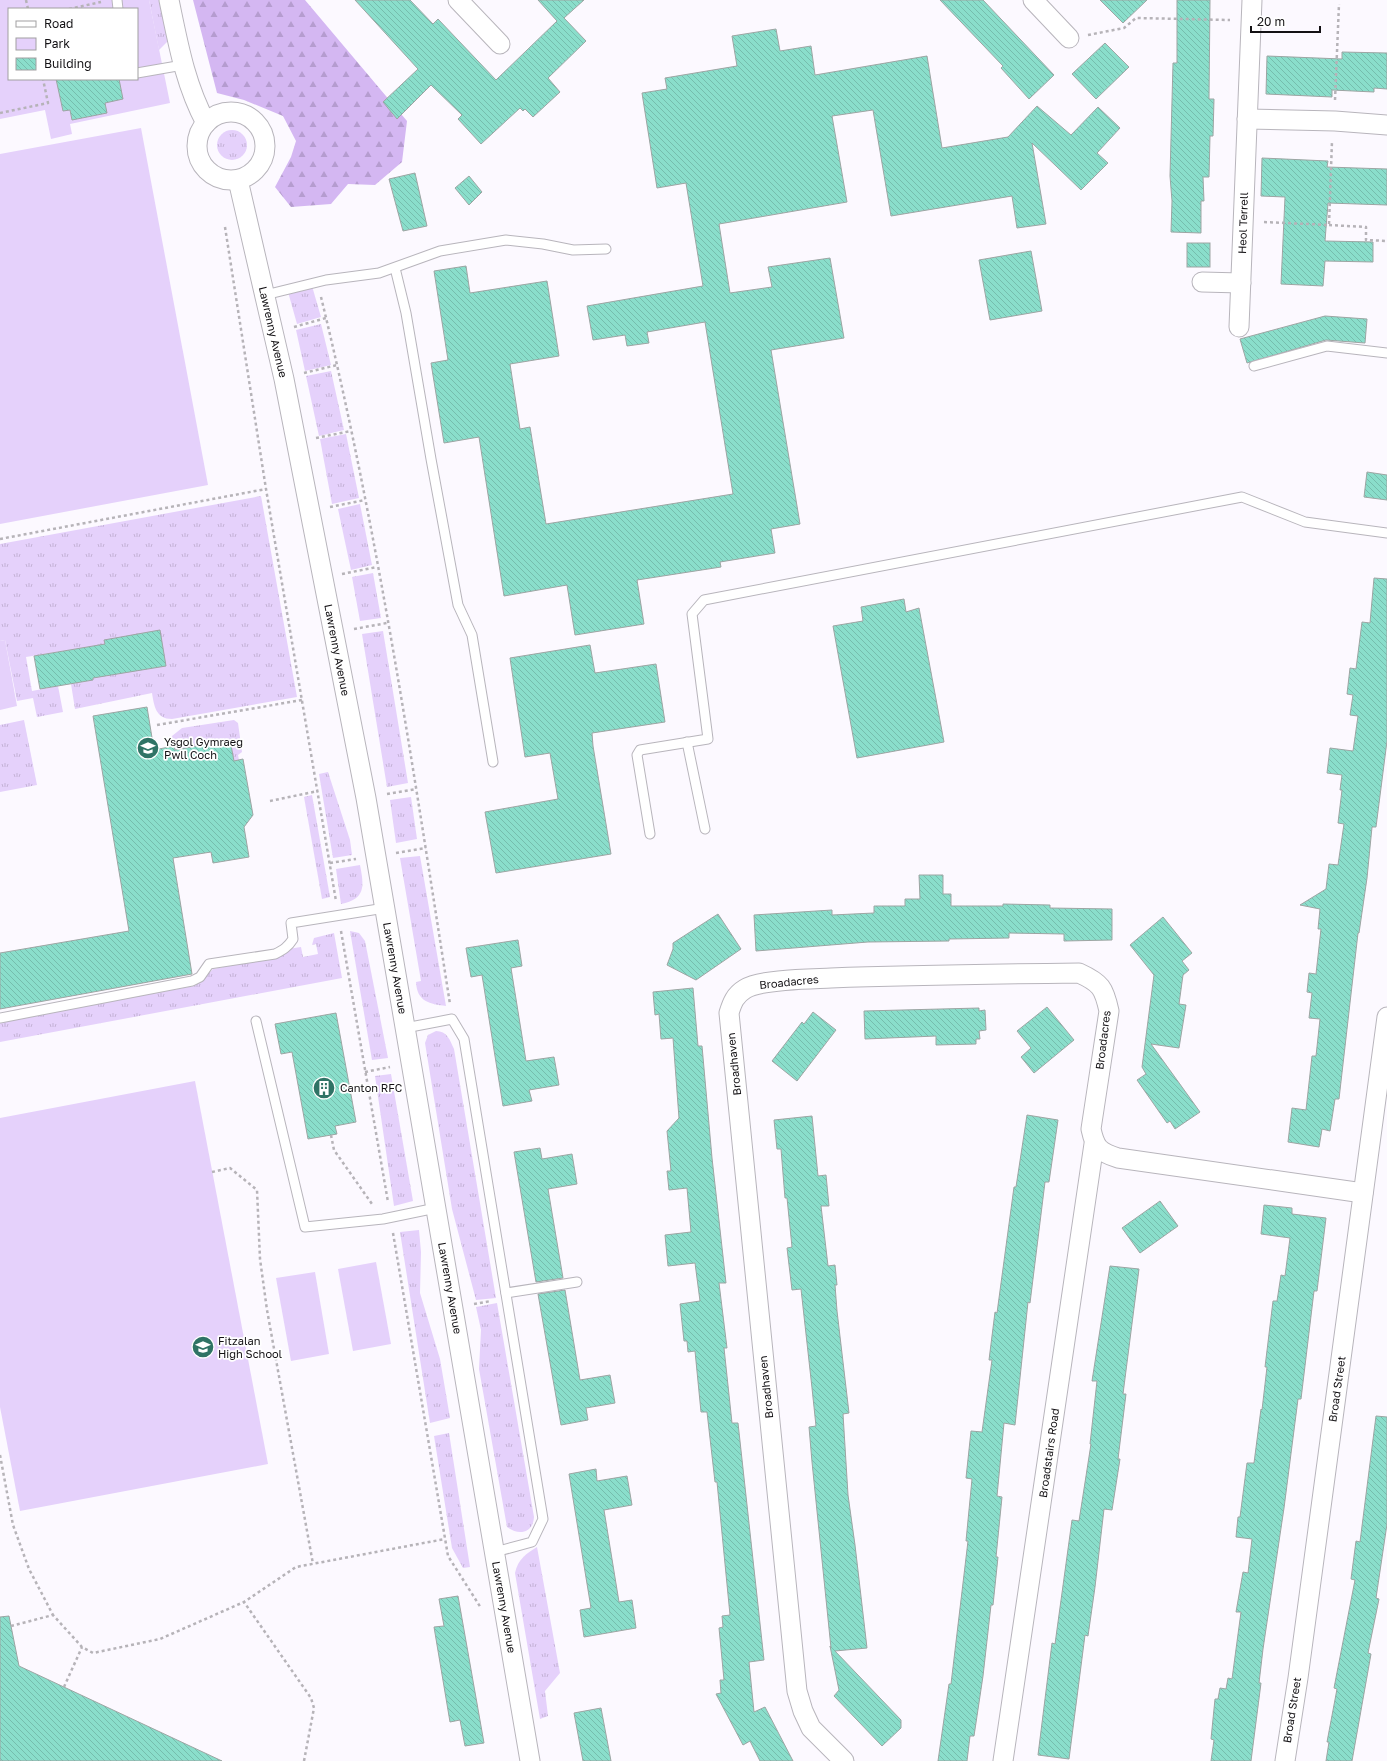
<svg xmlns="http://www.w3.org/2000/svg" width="1387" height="1761" viewBox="0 0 1387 1761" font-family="'Golos Text',sans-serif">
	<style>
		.grass { fill: url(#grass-tufts) }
		.forest { fill: url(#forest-firs) }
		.park { fill: #e5d1fb; fill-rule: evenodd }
		.building { fill: url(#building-back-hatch); stroke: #9da5a3 }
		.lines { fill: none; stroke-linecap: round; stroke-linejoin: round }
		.service-casing { stroke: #b8b5bc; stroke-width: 11 }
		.minor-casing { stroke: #b8b5bc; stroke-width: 21 }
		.path { stroke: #b6b3b8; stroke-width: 2.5; stroke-dasharray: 3 3; stroke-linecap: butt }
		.service { stroke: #fff; stroke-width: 9 }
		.minor { stroke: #fff; stroke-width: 19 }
		.labels { text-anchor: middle; stroke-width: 3.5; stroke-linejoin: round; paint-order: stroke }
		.street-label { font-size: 11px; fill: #131114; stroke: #fff }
		.poi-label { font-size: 11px; fill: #131114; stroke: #fff; text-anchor: start }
	</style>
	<defs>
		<pattern id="grass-tufts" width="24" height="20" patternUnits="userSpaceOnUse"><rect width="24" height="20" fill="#e5d1fb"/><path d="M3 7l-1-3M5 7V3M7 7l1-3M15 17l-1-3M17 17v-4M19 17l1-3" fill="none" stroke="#c4b2d6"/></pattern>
		<pattern id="forest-firs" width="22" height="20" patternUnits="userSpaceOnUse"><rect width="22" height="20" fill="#d4b7f2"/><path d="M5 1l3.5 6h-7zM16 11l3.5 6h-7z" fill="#b59ccf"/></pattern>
		<pattern id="building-back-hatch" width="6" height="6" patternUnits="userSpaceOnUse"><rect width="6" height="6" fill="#8adecb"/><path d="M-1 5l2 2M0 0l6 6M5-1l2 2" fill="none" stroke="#76bdad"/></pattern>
	</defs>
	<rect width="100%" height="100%" fill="#fcf9ff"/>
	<g class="grass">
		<path d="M149 0H161L168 41 159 50Z"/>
		<circle cx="232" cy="145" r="15"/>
		<path d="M312 286 321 317 297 324 288 292Z"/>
		<path d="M321 324 331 365 305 371 296 330Z"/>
		<path d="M331 371 344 430 319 436 306 376Z"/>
		<path d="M346 434 359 498 332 504 320 439Z"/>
		<path d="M261 496 297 697 172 719C156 719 154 706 152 693L75 709 71 684 93 680 87 647 26 657 32 691 58 686 63 712 37 717 33 698 17 701 5 640 0 641V544Z"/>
		<path d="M360 504 372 565 351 570 338 509Z"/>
		<path d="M373 573 381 618 360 621 352 577Z"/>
		<path d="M383 631 408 783 387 787 362 634Z"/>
		<path d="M24 720 37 785 0 792V725Z"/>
		<path d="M234 720 238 723 242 752 238 755 239 760 234 761 230 740 194 747 178 764 174 747 166 748 172 736 182 728Z"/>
		<path d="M328 772 350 840 352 855 333 858 319 774Z"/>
		<path d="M312 795 330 897 322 899 304 797Z"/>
		<path d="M411 797 417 839 396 843 390 800Z"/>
		<path d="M420 856 446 1006C430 1004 417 1002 416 982L421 981 400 858Z"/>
		<path d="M360 865C364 886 366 899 341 904L336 869Z"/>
		<path d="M350 931 359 933 365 941 388 1058 372 1060Z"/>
		<path d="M334 933 342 978 0 1042V1022L194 986 199 983 213 969 280 956 284 955 288 949 301 947 303 957 318 954 316 944 312 945 314 938Z"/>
		<path d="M436 1031C447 1031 450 1040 454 1049L496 1298 476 1300 452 1209 425 1043 428 1035Z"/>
		<path d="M391 1074 413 1201 394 1206 375 1076Z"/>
		<path d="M419 1230 421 1252 420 1293 440 1359 450 1418 430 1423 400 1232Z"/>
		<path d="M497 1303 534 1517C533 1533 519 1536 507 1527L479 1369 481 1330 476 1307Z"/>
		<path d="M449 1433 470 1567 463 1568 452 1548 434 1436Z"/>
		<path d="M537 1547 560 1673 545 1691 548 1716 540 1719 515 1573C518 1559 526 1554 537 1547Z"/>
	</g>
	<path class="forest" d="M193 0H305L407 121 402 162 375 185 348 184 331 204 291 207 275 187 291 157 296 141 283 116 244 100 217 93Z"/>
	<g class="park">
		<path d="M0 0H149L170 103 70 124 72 134 51 139 45 110 0 119ZM9 9H137V79H9Z"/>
		<path d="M141 128 208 485 0 524V154Z"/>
		<path d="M5 640 17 706 0 710V641Z"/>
		<path d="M195 1081 268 1464 20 1511 0 1407V1118Z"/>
		<path d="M376 1262 391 1344 353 1351 338 1269Z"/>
		<path d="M315 1272 329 1354 291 1361 276 1278Z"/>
	</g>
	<g class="building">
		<path d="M355 0H410L433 24 438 19 496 80 557 21 538 0H584L564 18 586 41 548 78 560 92 533 117 525 109 523 111 520 108 481 144 458 119 462 115 431 85 397 119 383 102 418 69Z"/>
		<path d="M940 0H983L1054 75 1029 99 1001 68 1003 66Z"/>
		<path d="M1100 0H1147L1123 23Z"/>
		<path d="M1177 0H1210L1209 99H1214L1213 136H1210L1209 177H1203L1204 201H1201V233L1171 232 1172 201 1170 176 1173 63H1177Z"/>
		<path d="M776 29 780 51 811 46 815 75 927 56 942 148 1008 137 1037 106 1071 135 1098 107 1120 128 1097 153 1108 163 1081 190 1032 143 1046 224 1017 228 1012 196 891 216 873 110 832 116 847 202 719 224 730 293 772 287 768 267 830 258 844 338 771 350 800 524 771 529 775 553 720 562 721 567 637 580 644 624 575 635 567 585 504 596 479 437 444 443 431 363 448 360 434 271 466 266 470 293 547 281 559 356 510 364 520 429 530 427 546 524 733 494 705 322 647 332 649 343 627 346 625 335 593 340 587 306 703 286 686 183 657 188 642 93 667 89 665 78 737 66 732 36Z"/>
		<path d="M1105 43 1129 67 1096 99 1072 74Z"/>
		<path d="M1342 52 1387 53V89L1374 88V92L1332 90V97L1266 94 1267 56 1342 59Z"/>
		<path d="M56 79H119L123 99 105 103 107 113 72 120 70 110 63 111Z"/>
		<path d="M1262 158 1328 161 1327 167 1387 169V205L1328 203 1325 241 1373 242V262L1325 261 1323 286 1281 284 1285 197 1261 196Z"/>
		<path d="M415 173 427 226 403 231 389 179Z"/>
		<path d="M469 176 482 192 469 205 455 188Z"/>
		<rect x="1187" y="243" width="23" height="24"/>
		<path d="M1031 251 1042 311 990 320 979 260Z"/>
		<path d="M1325 316 1367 319 1365 343 1326 340 1247 363 1240 339Z"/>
		<path d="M1367 472 1387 475V500L1364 497Z"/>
		<path d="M1374 578 1387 579V741L1376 827H1372L1367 878 1359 933H1358L1339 1099H1335L1330 1131 1322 1129 1319 1147 1288 1142 1292 1108 1306 1110 1312 1056H1316L1320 1019 1309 1018 1312 993 1307 992 1309 973 1316 974 1321 929H1318L1320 909 1300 905 1326 889 1329 864 1338 865 1344 824 1338 823 1342 790H1340L1342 775 1327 773 1330 748 1353 751 1358 716 1350 715 1353 695 1347 694 1350 668 1356 669 1362 622 1370 623Z"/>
		<path d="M904 599 906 612 919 608 944 742 857 758 833 626 863 621 861 607Z"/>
		<path d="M160 630 166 666 93 678V680L40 689 34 656 105 644 104 640Z"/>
		<path d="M590 645 595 673 656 664 665 722 592 733 593 746 611 854 496 873 485 812 558 799 550 753 525 757 510 658Z"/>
		<path d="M147 707 154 750 174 746 175 750 230 740 234 761 243 759 253 815 244 827 249 857 213 863 211 852 173 858 192 974 0 1009V953L129 931 93 716Z"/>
		<path d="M919 875H943V894H951V906H1003V904L1050 905V908L1112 909V940L1064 941V934L1009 933V938L949 939V941L868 942 756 951 754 915 832 910V915L874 913V906H905V899H920Z"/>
		<path d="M718 914 741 949 696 980 667 965 673 949V943Z"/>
		<path d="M1163 917 1192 953 1182 961 1189 970 1183 975 1179 1004 1186 1005 1179 1048 1151 1044 1200 1112 1175 1129 1170 1121 1167 1123 1137 1080 1146 1074 1142 1067 1154 975 1130 945Z"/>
		<path d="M518 940 522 966 511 968 526 1061 554 1057 559 1085 529 1090 532 1101 503 1106 482 975 471 977 466 948Z"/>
		<path d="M693 988 698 1046H702L712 1158 726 1283H719L727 1348H724L732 1423H738L764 1660 749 1662 754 1712 765 1707 793 1761H760L750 1741 743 1745 716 1694 721 1693 720 1680H724L719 1628 723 1627 722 1616 730 1615 717 1482H715L707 1412H701L695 1351 688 1352 687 1341H684L680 1304 700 1301 695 1263 668 1266 665 1235 691 1232 687 1188 669 1190 667 1171H671L667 1131 679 1118 673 1038 661 1039 659 1014 655 1015 653 992Z"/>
		<path d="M1047 1007 1074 1040 1034 1073 1021 1057 1031 1048 1017 1031Z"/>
		<path d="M979 1008V1011L985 1010 986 1030 979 1031 980 1039H976V1044L936 1045V1036L865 1039 864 1011Z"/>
		<path d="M813 1012 836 1030 797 1081 772 1061 802 1022 804 1024Z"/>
		<path d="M336 1013 356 1122 335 1126 337 1134 308 1139 292 1052 281 1054 275 1024Z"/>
		<path d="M1027 1115 1058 1120 1049 1182H1045L1030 1303 1028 1302 1015 1425 1004 1423 997 1496 1002 1497 996 1557H998L993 1605H991L983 1676 974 1736H970L967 1761H938L949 1684H951L968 1541H966L972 1479 966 1478 971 1431 982 1432 992 1360H989L995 1312 997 1313 1014 1187H1016Z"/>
		<path d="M812 1116 818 1176 826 1175 829 1206H821L828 1266 835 1265 837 1285H835L837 1311 849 1413 843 1414 848 1495 855 1545 867 1648 835 1651 901 1720V1728L882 1746 834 1696 839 1690 830 1646 831 1648 812 1462 809 1427 816 1426 812 1388 801 1289 792 1290 787 1248 792 1247 787 1198H785L781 1149H777L774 1120Z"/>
		<path d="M540 1148 542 1159 572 1154 577 1184 548 1189 563 1278 536 1282 514 1152Z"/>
		<path d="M1160 1201 1178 1226 1140 1253 1122 1228Z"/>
		<path d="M1264 1205 1292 1208V1214L1326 1218 1317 1291H1314L1301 1399H1298L1284 1508 1263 1649 1259 1683H1261L1251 1761H1211L1214 1740 1211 1739 1215 1699H1218L1220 1688 1226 1689 1228 1678 1232 1679 1241 1612H1236L1243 1572 1248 1573 1252 1539 1236 1537 1238 1517H1240L1247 1463H1254L1261 1409 1262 1410 1267 1367H1265L1273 1301H1277L1281 1275 1285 1276 1290 1238 1261 1234Z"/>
		<path d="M1110 1266 1139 1269 1123 1394H1126L1118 1459H1120L1112 1510 1104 1509 1095 1587 1088 1636 1085 1635 1069 1759 1038 1755 1052 1643 1055 1644 1072 1520 1079 1521 1091 1444H1090L1097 1381H1092Z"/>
		<path d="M565 1290 580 1380 610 1375 615 1403 586 1408 588 1420 561 1425 538 1294Z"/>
		<path d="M1376 1416 1387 1417V1524L1376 1598 1379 1599 1368 1653 1371 1654 1352 1761H1326L1329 1742H1327L1337 1689 1334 1688 1355 1580 1351 1579 1356 1541 1360 1542Z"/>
		<path d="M596 1469 597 1481 627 1476 632 1505 604 1510 619 1602 632 1600 636 1628 584 1637 580 1610 591 1608 569 1474Z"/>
		<path d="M458 1596 484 1743 465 1746 460 1720 450 1722 434 1627 444 1626 439 1599Z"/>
		<path d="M9 1616 19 1666 222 1761H0V1617Z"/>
		<path d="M601 1708 611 1761H583L574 1713Z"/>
	</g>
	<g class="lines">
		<g class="service-casing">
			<g id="service">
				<path d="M117 0 118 9"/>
				<path d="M137 73 183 65"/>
				<path d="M395 268 406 313 431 459 458 605 472 635 493 762"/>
				<path d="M265 295 326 280 379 273 440 251 506 240 543 244 573 250 606 249"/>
				<path d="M1254 366 1327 346 1387 353"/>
				<path d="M687 742 705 829"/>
				<path d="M650 834 637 755 640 750 708 739 692 614 704 600 1242 497 1305 522 1387 533"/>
				<path d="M0 1018 192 981 200 977 209 964 275 954C283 950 288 947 293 939L291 923 385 908"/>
				<path d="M256 1021 305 1227 383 1219 436 1208"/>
				<path d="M405 1028 452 1019 464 1039 543 1519 532 1542 495 1552"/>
				<path d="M506 1293 577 1282"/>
			</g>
		</g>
		<g class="minor-casing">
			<g id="minor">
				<path d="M169 0C178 43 185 84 206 123"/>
				<path d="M458 0 500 44"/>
				<path d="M1033 0 1069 38"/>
				<circle cx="231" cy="146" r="34"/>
				<path d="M1247 119 1335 121 1387 125"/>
				<path d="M238 180 284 379 366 798 530 1761"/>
				<path d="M1202 282 1241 283"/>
				<path d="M1239 327 1252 0"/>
				<path d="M844 1761 811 1728 803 1711 797 1691 729 1013C732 1003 735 995 745 989 761 979 811 979 831 978 914 975 996 974 1079 973 1101 983 1104 988 1109 1011L1091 1129C1095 1148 1099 1152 1118 1158L1363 1193"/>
				<path d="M1003 1761 1094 1144"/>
				<path d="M1285 1761 1298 1678 1387 1017"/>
			</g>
		</g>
		<g class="path">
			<path d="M26 0 28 9"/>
			<path d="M69 9 101 2"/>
			<path d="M1088 35 1124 28 1136 18 1230 20"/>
			<path d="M1335 100 1339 4"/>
			<path d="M0 113 48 103 43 79"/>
			<path d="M1264 222 1329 225 1332 141"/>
			<path d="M1329 225 1366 227V240L1387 241"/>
			<path d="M225 227 266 489 336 901"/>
			<path d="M321 297C378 530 413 768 450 1004"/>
			<path d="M294 327 326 318"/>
			<path d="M304 373 337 365"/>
			<path d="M316 438 351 431"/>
			<path d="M330 507 365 500"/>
			<path d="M0 539 266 489"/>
			<path d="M342 574 377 567"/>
			<path d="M354 629 387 623"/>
			<path d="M157 725 302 700"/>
			<path d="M387 794 416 789"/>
			<path d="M270 801 318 791"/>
			<path d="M396 853 426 848"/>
			<path d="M330 863 356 859"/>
			<path d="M341 931 388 1202"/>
			<path d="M365 1072 390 1067"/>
			<path d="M331 1135 334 1150 372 1204"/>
			<path d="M212 1172 230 1168 257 1190 260 1259 267 1310 313 1564"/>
			<path d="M393 1233 448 1556 481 1608"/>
			<path d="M474 1304 491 1301"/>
			<path d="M0 1455 13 1525 29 1569 53 1615"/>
			<path d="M11 1626 53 1615 82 1647 93 1653 160 1639 244 1602"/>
			<path d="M64 1687 82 1647"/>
			<path d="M304 1761 314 1708 311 1698 244 1602 296 1567 445 1539"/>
		</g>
		<use href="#service" class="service"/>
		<use href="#minor" class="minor"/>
	</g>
	<defs>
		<g id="school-disc" transform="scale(1.15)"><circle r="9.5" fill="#2f7365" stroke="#fff"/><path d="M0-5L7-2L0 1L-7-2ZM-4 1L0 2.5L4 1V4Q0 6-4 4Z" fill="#fff"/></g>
		<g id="building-disc" transform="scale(1.15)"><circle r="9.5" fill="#2f7365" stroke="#fff"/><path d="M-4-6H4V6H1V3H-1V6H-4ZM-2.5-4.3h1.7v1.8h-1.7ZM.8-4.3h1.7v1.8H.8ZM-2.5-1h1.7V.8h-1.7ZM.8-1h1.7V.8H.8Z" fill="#fff"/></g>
	</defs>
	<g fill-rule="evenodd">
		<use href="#school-disc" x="148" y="748"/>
		<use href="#building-disc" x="324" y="1088"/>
		<use href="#school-disc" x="203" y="1347"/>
	</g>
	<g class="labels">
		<g class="street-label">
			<text transform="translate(1243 223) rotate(-88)" y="4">Heol Terrell</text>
			<text transform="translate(273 332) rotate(77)" y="4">Lawrenny Avenue</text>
			<text transform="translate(337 650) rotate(79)" y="4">Lawrenny Avenue</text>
			<text transform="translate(395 968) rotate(80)" y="4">Lawrenny Avenue</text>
			<text transform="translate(789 982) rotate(-6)" y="4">Broadacres</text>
			<text transform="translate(1103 1040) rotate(-83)" y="4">Broadacres</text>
			<text transform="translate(734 1064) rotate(-96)" y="4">Broadhaven</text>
			<text transform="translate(450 1288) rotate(80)" y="4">Lawrenny Avenue</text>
			<text transform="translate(766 1387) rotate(-96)" y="4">Broadhaven</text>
			<text transform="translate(1337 1389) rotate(-82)" y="4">Broad Street</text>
			<text transform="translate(1049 1453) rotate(-82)" y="4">Broadstairs Road</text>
			<text transform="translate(504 1607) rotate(80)" y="4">Lawrenny Avenue</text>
			<text transform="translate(1292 1710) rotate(-81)" y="4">Broad Street</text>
		</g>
		<g class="poi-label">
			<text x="164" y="746">Ysgol Gymraeg<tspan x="164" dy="13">Pwll Coch</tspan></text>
			<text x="340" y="1092">Canton RFC</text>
			<text x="218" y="1345">Fitzalan<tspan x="218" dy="13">High School</tspan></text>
		</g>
	</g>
	<rect x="8" y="8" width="130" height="72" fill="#ffffff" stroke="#a1a0a1"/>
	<rect x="16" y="21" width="20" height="6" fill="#ffffff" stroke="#a1a0a1"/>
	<text x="44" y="28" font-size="12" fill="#131114">Road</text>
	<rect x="16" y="38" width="20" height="12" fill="#e5d1fb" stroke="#a1a0a1"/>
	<text x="44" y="48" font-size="12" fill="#131114">Park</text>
	<rect x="16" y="58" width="20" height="12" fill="url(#building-back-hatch)" stroke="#a1a0a1"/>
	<text x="44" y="68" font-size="12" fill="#131114">Building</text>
	<path d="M1251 26v6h69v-6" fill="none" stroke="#131114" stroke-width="2"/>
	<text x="1257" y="26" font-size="12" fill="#131114" stroke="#ffffff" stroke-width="3" paint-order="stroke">20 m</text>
</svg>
